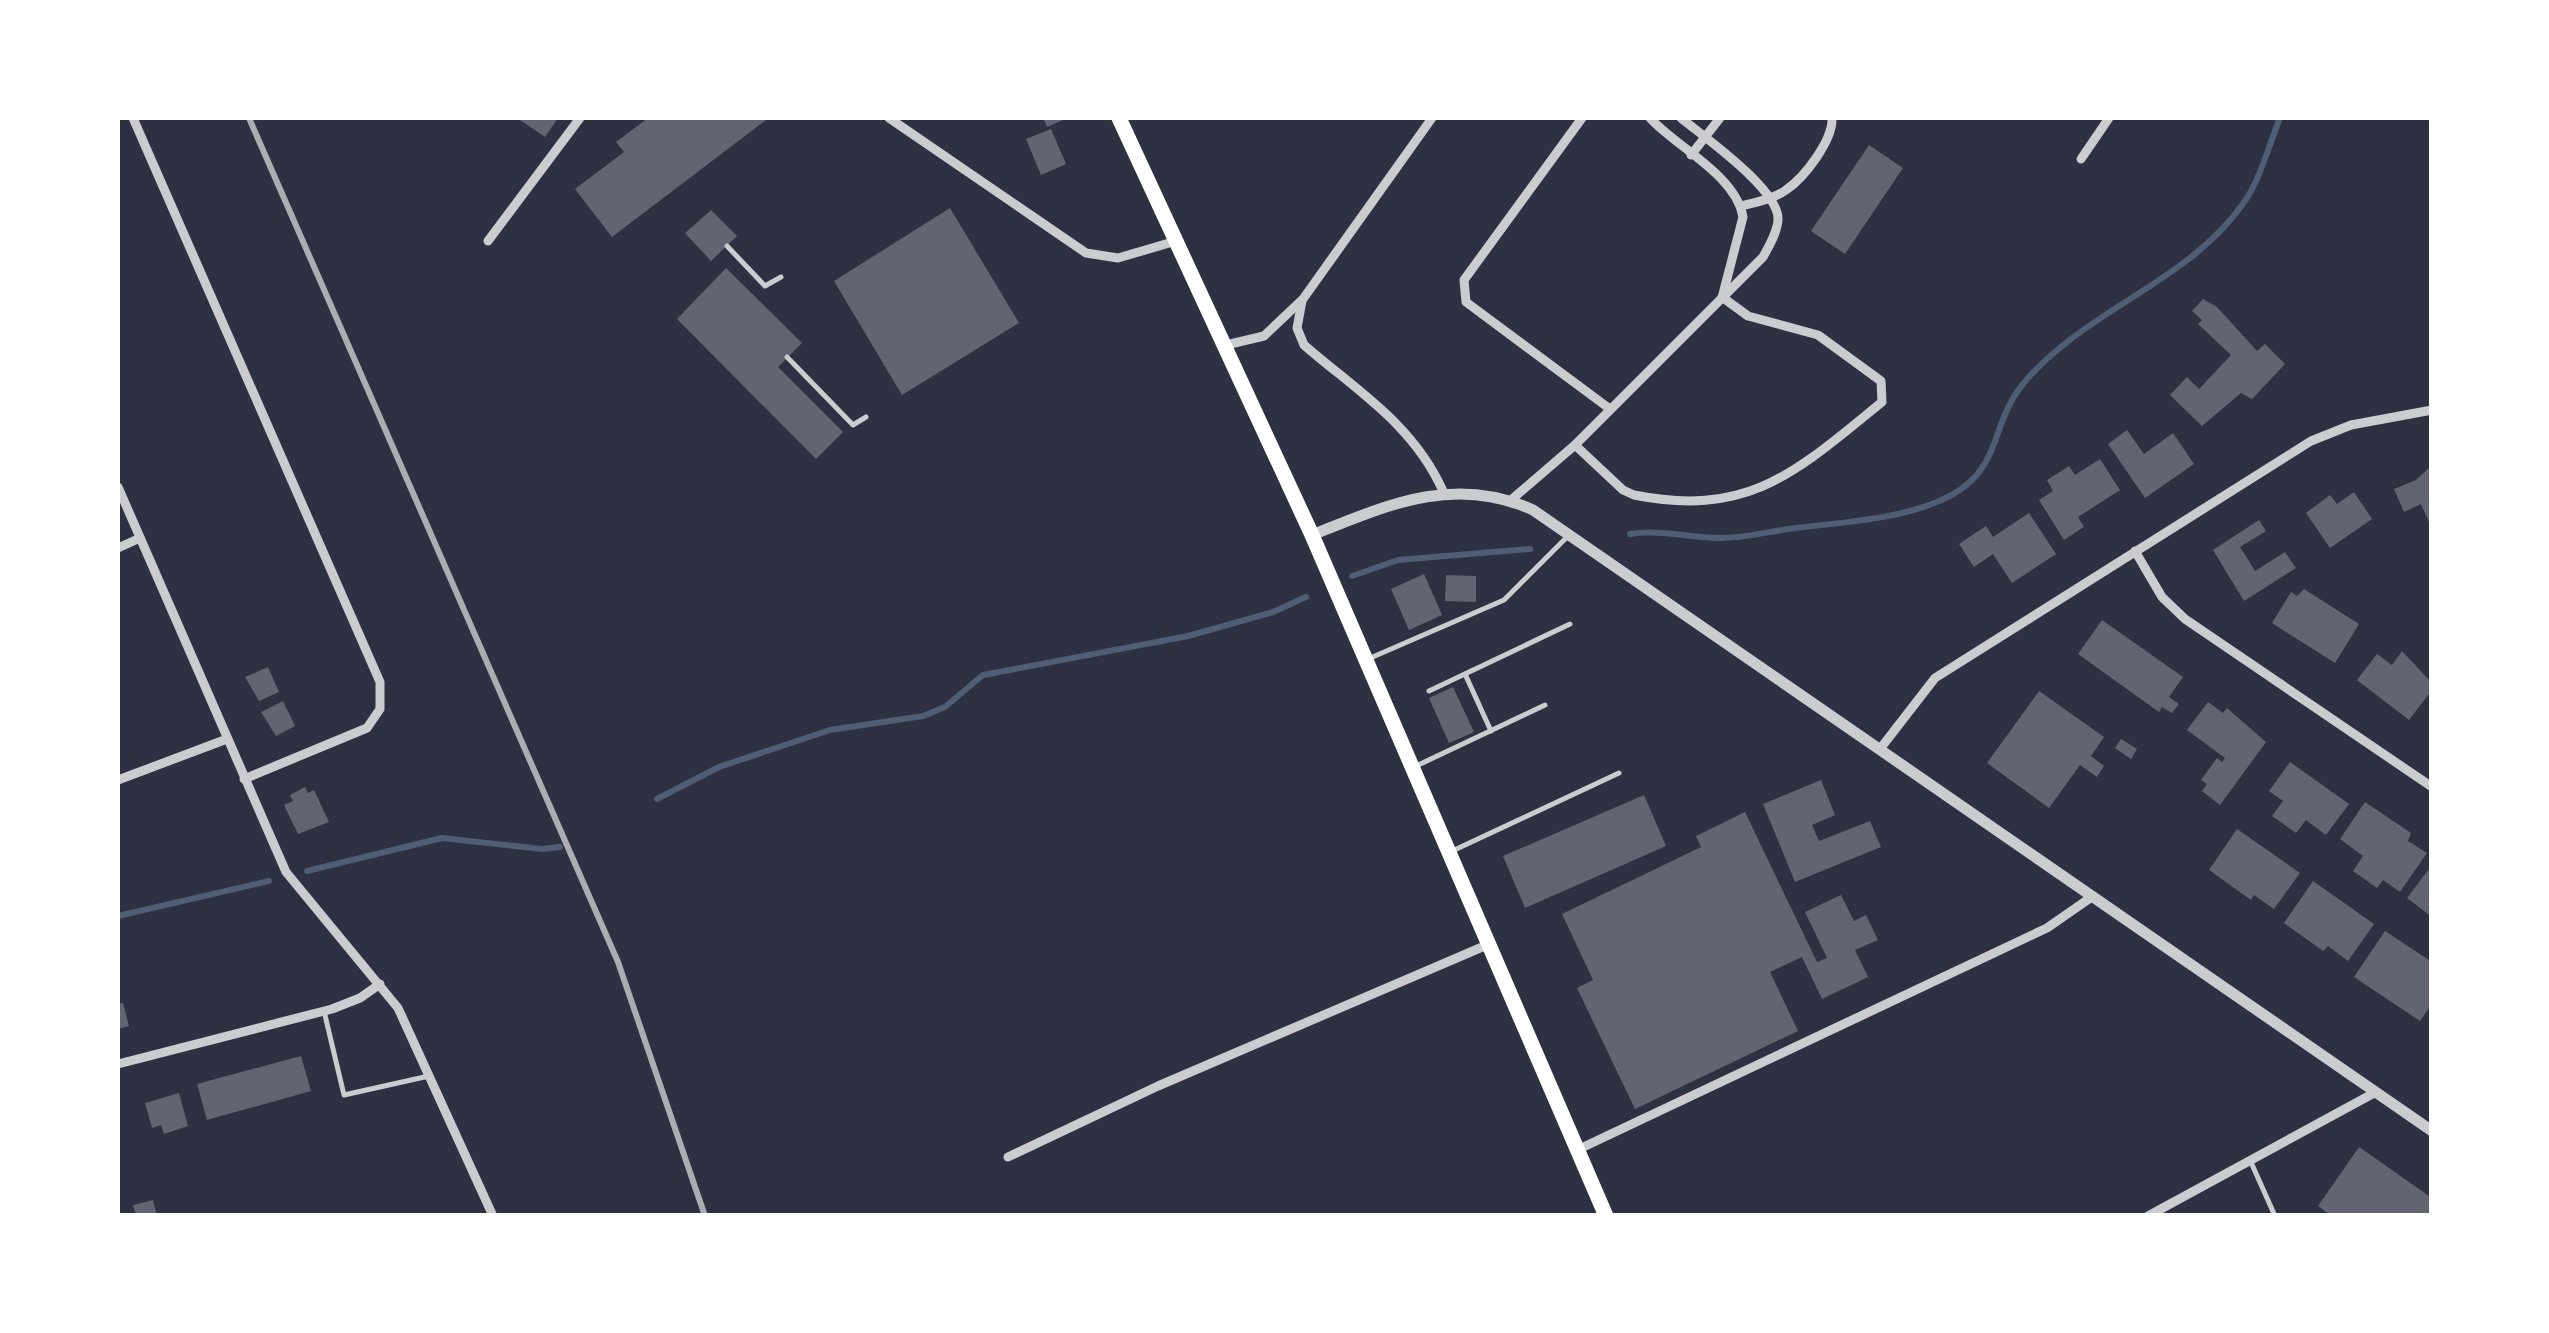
<svg xmlns="http://www.w3.org/2000/svg" width="2549" height="1333" viewBox="0 0 2549 1333" font-family="Manrope,sans-serif">
	<style>
		.lines { fill: none; stroke-linecap: round; stroke-linejoin: round }
		.stream { stroke: #4f5d75; stroke-width: 6 }
		.building { fill: #626471 }
		.service { stroke: #caccd0; stroke-width: 5 }
		.minor { stroke: #caccd0; stroke-width: 9 }
		.tertiary { stroke: #caccd0; stroke-width: 11 }
		.primary { stroke: #fff; stroke-width: 15 }
		.rail { stroke: #abadb3; stroke-width: 6 }
	</style>
	<rect width="100%" height="100%" fill="#2d3142"/>
	<g class="lines">
		<g class="stream">
			<path d="M1630 534C1660 529 1690 538 1721 538 1745 538 1771 531 1796 528 1843 522 1893 520 1937 502 2005 474 1987 428 2023 384 2085 309 2189 283 2245 201 2261 177 2269 145 2280 118"/>
			<path d="M1352 576 1398 560 1530 549"/>
			<path d="M657 799 719 767 830 730 923 716 945 707 983 675 1188 636 1273 612 1306 597"/>
			<path d="M307 871 442 838 542 849 560 847"/>
			<path d="M118 916 269 881"/>
		</g>
	</g>
	<g class="building">
		<path d="M517 118H558L545 137Z"/>
		<path d="M648 118 766 120 612 237 575 189 624 152 616 142Z"/>
		<path d="M1043 118H1068L1047 127Z"/>
		<path d="M1051 129 1066 164 1041 175 1026 139Z"/>
		<path d="M1869 145 1903 168 1845 254 1811 231Z"/>
		<path d="M950 208 1019 323 902 395 834 281Z"/>
		<path d="M711 210 737 236 711 261 685 233Z"/>
		<path d="M726 268 802 343 778 367 843 432 816 459 677 319Z"/>
		<path d="M2203 299 2217 307 2257 351 2265 344 2285 364 2252 399 2241 393 2202 426 2170 395 2187 377 2199 389 2231 355 2198 324 2202 320 2192 311Z"/>
		<path d="M2127 430 2144 454 2173 433 2194 464 2145 498 2108 444Z"/>
		<path d="M2100 459 2120 490 2078 517 2084 527 2064 540 2039 500 2053 491 2047 480 2069 466 2075 475Z"/>
		<path d="M2432 465V529L2421 504 2404 512 2394 489 2416 480Z"/>
		<path d="M2354 492 2372 519 2330 548 2306 513 2330 495 2337 504Z"/>
		<path d="M2029 513 2056 554 2012 583 1993 554 1974 567 1959 544 1986 526 1993 537Z"/>
		<path d="M2259 520 2266 531 2240 547 2255 571 2285 552 2296 568 2244 601 2213 550Z"/>
		<path d="M1424 574 1442 615 1409 630 1391 589Z"/>
		<path d="M1446 575 1476 576V602L1445 601Z"/>
		<path d="M2304 589 2359 624 2335 663 2272 623 2291 592 2297 596Z"/>
		<path d="M2102 620 2183 677 2169 697 2179 704 2172 713 2162 707 2159 712 2078 654Z"/>
		<path d="M2402 651 2432 683V690L2409 720 2357 680 2377 654 2392 665Z"/>
		<path d="M268 667 279 692 259 701 245 677Z"/>
		<path d="M1453 687 1474 732 1449 743 1429 698Z"/>
		<path d="M2039 691 2104 737 2091 756 2104 766 2097 777 2080 765 2049 808 1987 763Z"/>
		<path d="M283 701 295 726 276 736 261 712Z"/>
		<path d="M2208 702 2223 713 2227 708 2266 742 2220 805 2202 791 2207 784 2201 780 2217 758 2222 762 2225 758 2187 730Z"/>
		<path d="M2121 739 2137 749 2131 759 2115 748Z"/>
		<path d="M2290 762 2349 804 2326 835 2306 820 2296 833 2272 816 2283 801 2269 791Z"/>
		<path d="M1821 780 1835 815 1812 825 1819 841 1870 821 1881 847 1795 882 1763 804Z"/>
		<path d="M305 787 308 793 314 790 329 822 298 834 284 805 293 801 290 795Z"/>
		<path d="M1644 795 1666 846 1525 908 1503 856Z"/>
		<path d="M2365 802 2411 833 2408 841 2427 853 2400 892 2383 880 2377 888 2353 871 2363 856 2340 839Z"/>
		<path d="M1745 812 1817 962 1827 958 1805 912 1841 895 1854 921 1866 915 1878 940 1855 950 1868 977 1822 999 1802 957 1770 972 1798 1031 1635 1109 1577 988 1593 980 1562 914 1701 847 1696 836Z"/>
		<path d="M2237 829 2300 873 2274 909 2254 895 2251 900 2209 870Z"/>
		<path d="M2432 865V917L2407 898Z"/>
		<path d="M2313 881 2374 924 2348 961 2328 946 2323 951 2284 923Z"/>
		<path d="M2385 931 2432 962V1004L2420 1021 2354 977Z"/>
		<path d="M123 1003 129 1026 118 1029V1004Z"/>
		<path d="M301 1056 311 1091 207 1120 197 1084Z"/>
		<path d="M179 1093 188 1126 164 1134 161 1125 152 1128 145 1103Z"/>
		<path d="M2359 1147 2432 1198V1216H2332L2318 1206Z"/>
		<path d="M153 1200 157 1216H136L133 1205Z"/>
	</g>
	<g class="lines">
		<g class="service">
			<path d="M727 246 765 286 781 277"/>
			<path d="M787 357 853 425 866 417"/>
			<path d="M1368 659 1504 600 1568 536"/>
			<path d="M1465 674 1491 731"/>
			<path d="M1429 691 1570 624"/>
			<path d="M1414 767 1545 705"/>
			<path d="M1450 852 1619 773"/>
			<path d="M324 1011 344 1095 429 1076"/>
			<path d="M2250 1160 2275 1216"/>
		</g>
		<g class="minor">
			<path d="M133 118 380 682V709L367 728 244 779"/>
			<path d="M889 118 1086 253 1118 258 1176 241"/>
			<path d="M1582 118 1464 280 1466 302 1610 409"/>
			<path d="M1650 118C1676 147 1736 175 1743 217L1723 294"/>
			<path d="M1691 155 1720 118"/>
			<path d="M2081 159 2109 118"/>
			<path d="M1741 206C1756 202 1774 199 1786 190 1805 177 1833 140 1832 118"/>
			<path d="M488 241 580 118"/>
			<path d="M1302 301 1297 328 1304 345C1357 391 1413 424 1443 491"/>
			<path d="M1226 345 1264 336 1303 299 1432 118"/>
			<path d="M1575 445 1623 490 1634 495C1750 518 1797 471 1882 402L1881 381 1818 335 1748 316 1722 297"/>
			<path d="M118 487 286 872 398 1008 493 1216"/>
			<path d="M1511 500 1575 445 1763 257C1769 246 1777 233 1778 220 1780 190 1704 137 1681 118"/>
			<path d="M118 548 140 538"/>
			<path d="M2135 551 2162 597 2185 619 2432 787"/>
			<path d="M1880 749 1935 678 2311 441 2351 425 2432 410"/>
			<path d="M118 780 227 739"/>
			<path d="M118 1064 332 1009 360 998 380 984"/>
			<path d="M1577 1150 2047 928 2093 896"/>
			<path d="M1008 1157 1158 1086 1487 945"/>
			<path d="M2148 1216 2376 1092"/>
		</g>
		<path class="tertiary" d="M1312 535C1387 505 1455 474 1533 510L2432 1131"/>
		<path class="primary" d="M1119 118 1312 535 1606 1216"/>
		<path class="rail" d="M249 118 618 962 705 1216"/>
	</g>
	<rect width="2549" height="1333" fill="none" stroke="#ffffff" stroke-width="240"/>
</svg>
